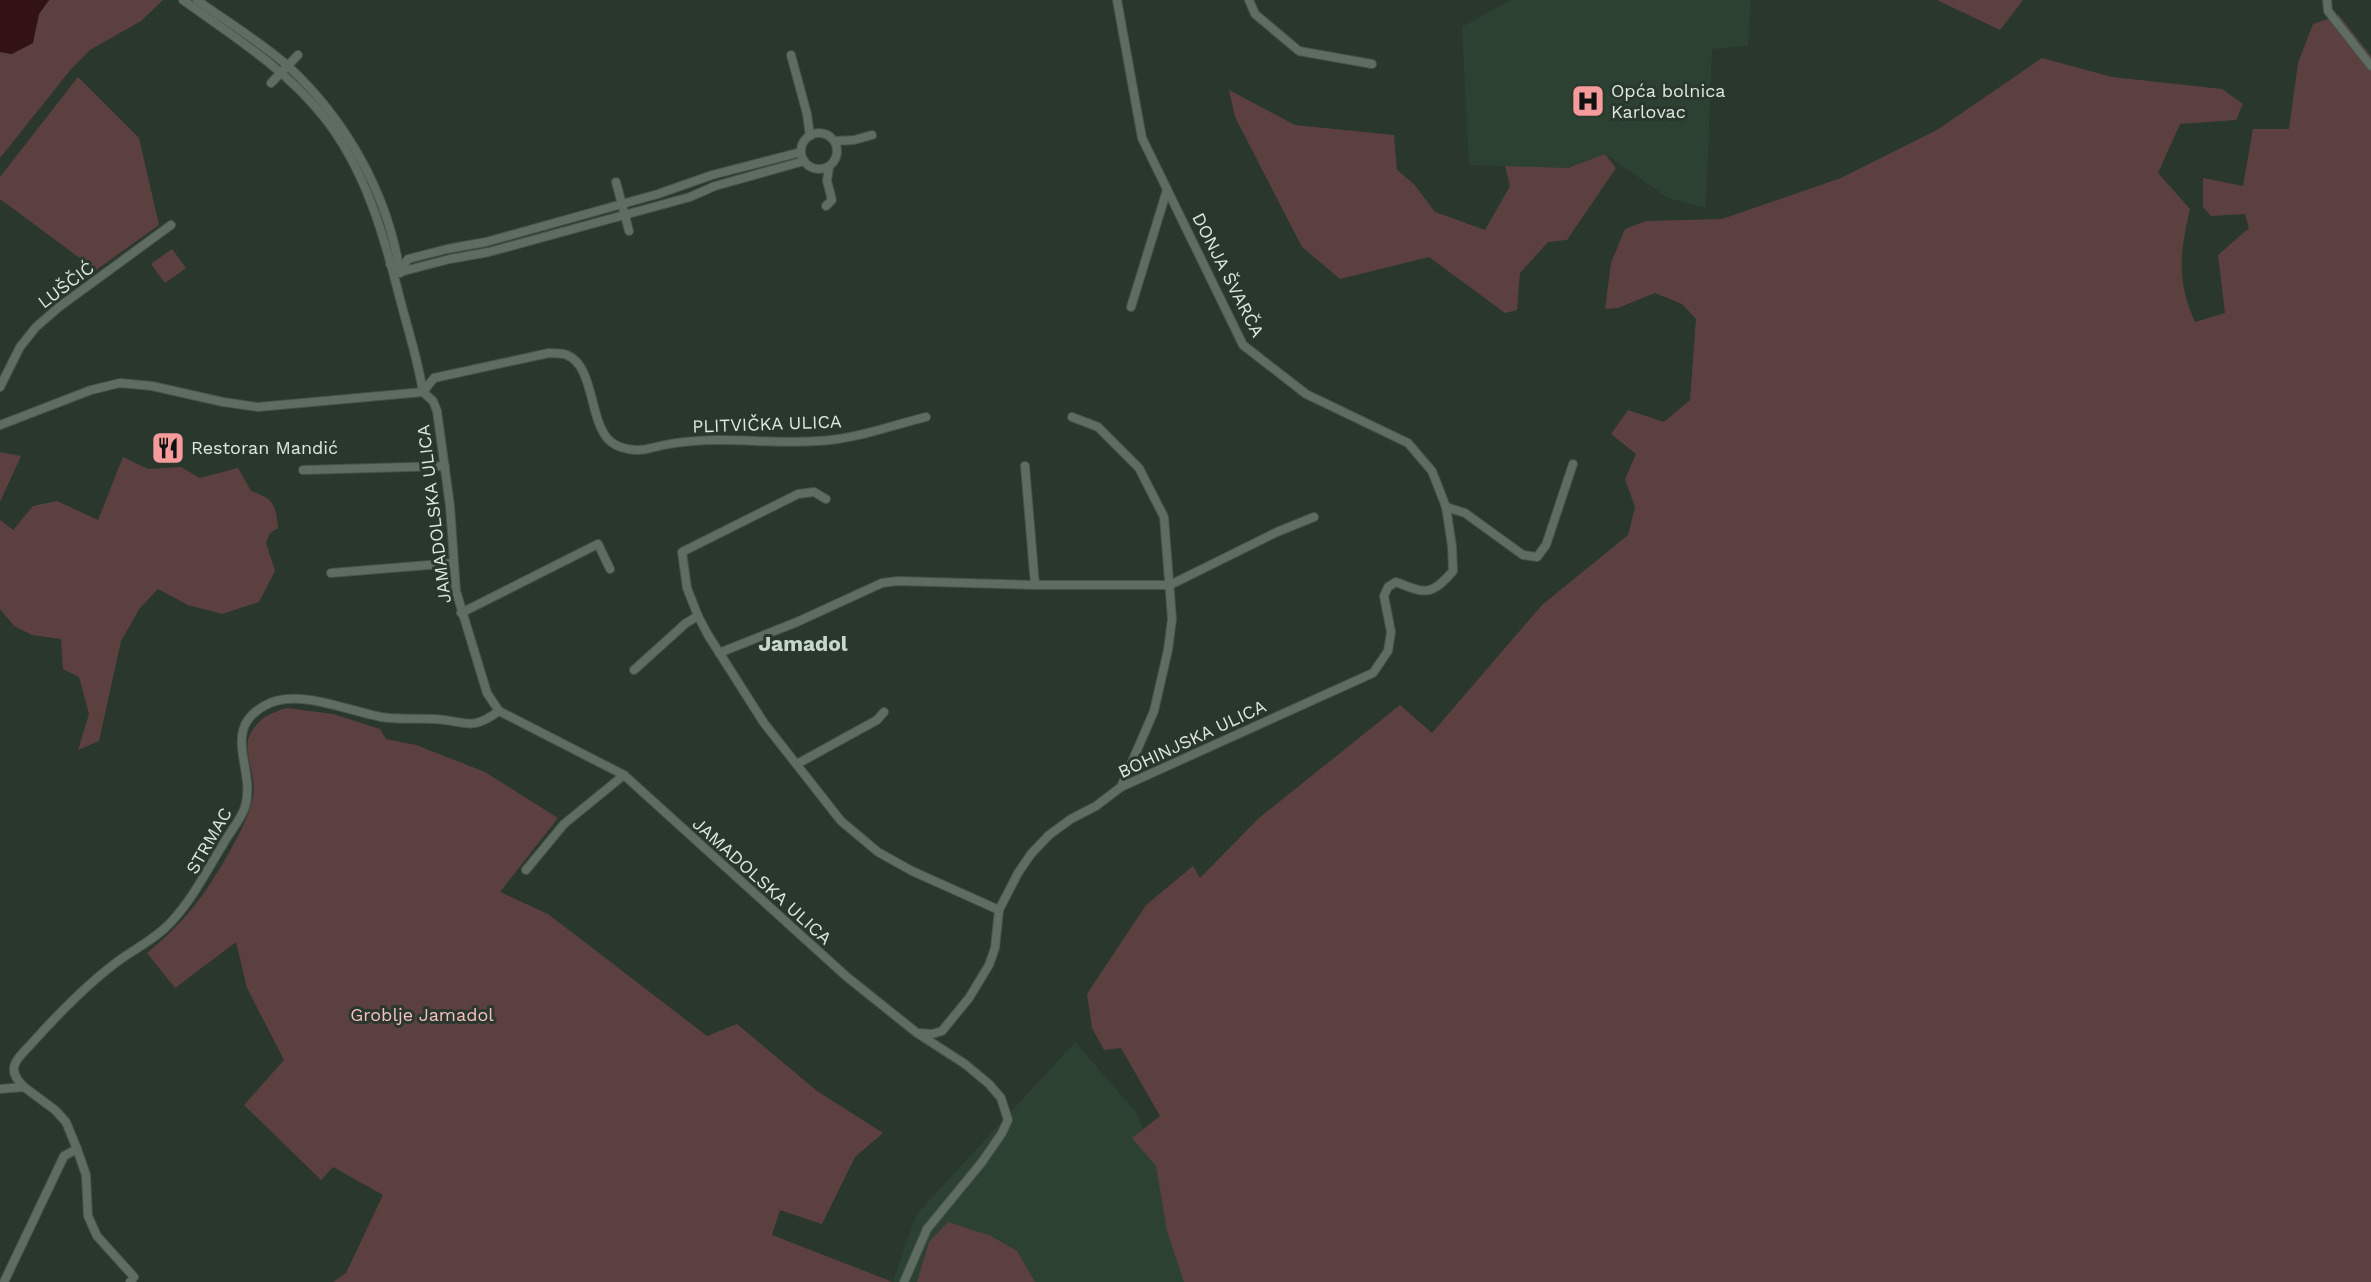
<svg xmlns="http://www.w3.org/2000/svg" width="2371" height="1282" viewBox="0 0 2371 1282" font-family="'Work Sans',sans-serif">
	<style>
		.built { fill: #2d4133 }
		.green { fill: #5c4040 }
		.water { fill: #321214 }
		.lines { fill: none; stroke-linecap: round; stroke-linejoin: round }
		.street-casing { stroke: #46534a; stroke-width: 10 }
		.street { stroke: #5e6c62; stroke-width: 8 }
		.labels { text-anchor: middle; stroke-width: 6; stroke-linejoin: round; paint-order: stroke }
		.poi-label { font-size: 18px; fill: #dee7e0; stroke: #29372d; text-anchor: start }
		.street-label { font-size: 18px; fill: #dee7e0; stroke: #29372d }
		.park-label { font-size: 18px; fill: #f7bfbe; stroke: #29372d }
		.quarter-label { font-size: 21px; font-weight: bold; fill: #c6d8ca; stroke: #29372d }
	</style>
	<rect width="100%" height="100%" fill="#29372d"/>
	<g class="built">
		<path d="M1511 0H1751L1748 46 1712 49 1706 208 1668 198 1605 154 1568 168 1469 165 1462 27Z"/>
		<path d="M1075 1042 1136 1112 1205 1282H893L916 1215Z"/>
	</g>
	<g class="green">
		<path d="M49 0H163L141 21 90 50 72 68 0 158V52L12 54 37 23 39 14Z"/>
		<path d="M1937 0H2023L2000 30Z"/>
		<path d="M2339 15 2371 56V1282H1184L1167 1231 1156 1166 1132 1138 1160 1116 1121 1048 1104 1050 1092 1028 1087 994 1146 905 1193 866 1200 878 1259 818 1400 705 1432 733 1542 605 1628 535 1635 507 1625 479 1636 454 1611 434 1628 410 1664 422 1690 400 1696 319 1682 304 1655 293 1618 308 1605 309 1611 263 1625 229 1646 221 1722 219 1841 178 1937 130 2042 58 2112 77 2222 89 2243 104 2236 120 2180 124 2158 173 2190 209C2180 253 2176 279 2195 322L2225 313 2218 255 2249 228 2245 214 2211 216 2203 207V178L2243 186 2253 129H2289L2298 63 2313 24Z"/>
		<path d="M78 77 139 138 159 225 96 270 0 199V177Z"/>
		<path d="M1229 90 1295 125 1394 135 1397 170 1414 184 1435 212 1485 230 1510 186 1505 166 1568 168 1605 154 1616 168 1567 240 1548 242 1520 273 1517 310 1505 313 1429 257 1340 279 1302 247 1235 117Z"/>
		<path d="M172 249 186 268 165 283 151 264Z"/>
		<path d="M0 452 21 456 0 502Z"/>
		<path d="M123 457 148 469 181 467 200 478 238 468 251 491C274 499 276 505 278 528L270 533 266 543 275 571 259 602 222 614 188 605 158 589 140 608 121 641 99 741 78 750 89 714 79 677 63 669 61 639 32 635 14 626 0 609V520L13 530 33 506 57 501 98 520Z"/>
		<path d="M287 708 333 714 380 729 386 739 416 745 485 772 558 818 500 892 548 914 707 1036 737 1024 817 1091 883 1133 855 1157 822 1224 780 1210 772 1235 893 1282H333L346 1273 383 1195 333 1167 321 1180 244 1105 284 1060 247 988 236 942 175 988 147 953C186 921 205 895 230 851 239 834 250 815 253 796 257 779 243 752 249 737 257 719 269 713 287 708Z"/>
		<path d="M948 1222 991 1236 1017 1251 1035 1282H917L929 1242Z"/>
	</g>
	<path class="water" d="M0 0H49L39 14 33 43 12 54 0 52Z"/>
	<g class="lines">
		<g class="street-casing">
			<g id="street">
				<path d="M183 0C231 35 285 68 323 116 365 168 384 235 400 299 408 330 418 360 423 392"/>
				<path d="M197 0C227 22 261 42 289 67 347 121 388 195 400 273"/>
				<path d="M1249 0 1255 14 1299 51 1372 64"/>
				<path d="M2327 0 2328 11 2371 66"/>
				<path d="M791 55 807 114 810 136"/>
				<path d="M271 83 298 55"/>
				<circle cx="819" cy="151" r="18"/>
				<path d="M835 141 854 140 872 135"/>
				<path d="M616 182 629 231"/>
				<path d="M826 206 832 200 827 181 829 167"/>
				<path d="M390 264 400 272 450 259 489 252 690 197 715 186 804 161"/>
				<path d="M400 272 408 259 447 249 486 242 658 194 712 175 801 152"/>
				<path d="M1131 307 1167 190"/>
				<path d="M0 387 20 347 36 327 59 307 171 225"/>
				<path d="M423 392 434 378 549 353C554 353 562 353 567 355 594 366 589 418 608 439 618 450 638 452 651 448 715 431 773 448 838 439 867 435 897 424 926 417"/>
				<path d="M1072 417 1098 427 1139 468 1164 517 1172 619 1168 650 1154 711 1121 787"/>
				<path d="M0 425 91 390 120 383 152 386 223 402 258 407 423 392 433 401 437 411 450 506 456 591 487 693 499 711 624 775 847 977 917 1033 965 1064 989 1084 1001 1098 1008 1120 1002 1133 982 1162 927 1229 904 1282"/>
				<path d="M1025 466 1035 585"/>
				<path d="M303 470 445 466"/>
				<path d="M826 499 814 492 798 494 682 552 687 588 698 616 708 635 764 723 841 821 878 852 912 871 999 910"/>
				<path d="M1446 507 1465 513 1523 555 1537 557 1546 545 1573 464"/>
				<path d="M331 573 453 563"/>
				<path d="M461 613 598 544 610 569"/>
				<path d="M719 653 797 622 882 583 898 581 1035 585H1170L1277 532 1314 517"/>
				<path d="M634 670 686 623 698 616"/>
				<path d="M797 764 877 720 884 712"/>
				<path d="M526 870 564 824 624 775"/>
				<path d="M919 1033 932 1034 942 1031 969 998 989 965 995 948 999 910 1018 873 1031 854 1049 835 1071 819 1096 806 1121 787 1373 673 1388 651 1391 632 1384 596 1388 587 1396 582C1426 594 1431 596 1453 571L1452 546 1446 507 1432 471 1408 443 1306 394 1243 345 1142 138 1117 0"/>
				<path d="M0 1089 24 1087C18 1081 11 1073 15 1064 18 1056 27 1049 32 1043 59 1013 89 982 121 959 138 947 158 937 172 921 193 898 206 872 222 846 229 833 240 821 245 807 257 768 217 727 270 703 302 690 349 711 381 717 399 720 417 718 435 719 467 721 470 732 499 711"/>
				<path d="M77 1149 86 1175 88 1216 97 1236 134 1277 130 1282"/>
				<path d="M4 1282 64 1156 77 1149 66 1122 55 1110 24 1087"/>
			</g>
		</g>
		<use href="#street" class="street"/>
	</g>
	<defs>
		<g id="hospital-square" transform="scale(1.725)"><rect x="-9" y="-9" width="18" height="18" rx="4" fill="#f59b9c" stroke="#29372d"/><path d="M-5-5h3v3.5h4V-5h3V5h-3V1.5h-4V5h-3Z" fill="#111"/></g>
		<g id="restaurant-square" transform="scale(1.725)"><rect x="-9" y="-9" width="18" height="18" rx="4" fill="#f59b9c" stroke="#29372d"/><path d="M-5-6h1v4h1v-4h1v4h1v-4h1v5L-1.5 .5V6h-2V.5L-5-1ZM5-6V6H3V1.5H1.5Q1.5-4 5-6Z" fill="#111"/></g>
	</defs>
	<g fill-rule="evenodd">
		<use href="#hospital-square" x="1588" y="101"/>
		<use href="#restaurant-square" x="168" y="448"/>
	</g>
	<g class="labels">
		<g class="poi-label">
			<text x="1611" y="97">Opća bolnica<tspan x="1611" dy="21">Karlovac</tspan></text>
			<text x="191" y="454">Restoran Mandić</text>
		</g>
		<g class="street-label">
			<text transform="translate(1228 275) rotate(63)" y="6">DONJA ŠVARČA</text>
			<text transform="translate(66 285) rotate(-37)" y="6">LUŠČIĆ</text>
			<text transform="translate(767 424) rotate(-2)" y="6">PLITVIČKA ULICA</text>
			<text transform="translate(434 514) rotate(-97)" y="6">JAMADOLSKA ULICA</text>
			<text transform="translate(1192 739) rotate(-25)" y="6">BOHINJSKA ULICA</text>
			<text transform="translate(209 841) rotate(-60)" y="6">STRMAC</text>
			<text transform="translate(762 881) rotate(42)" y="6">JAMADOLSKA ULICA</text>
		</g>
		<g class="park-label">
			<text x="422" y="1021">Groblje Jamadol</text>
		</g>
		<g class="quarter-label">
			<text x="803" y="651">Jamadol</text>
		</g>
	</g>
</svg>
